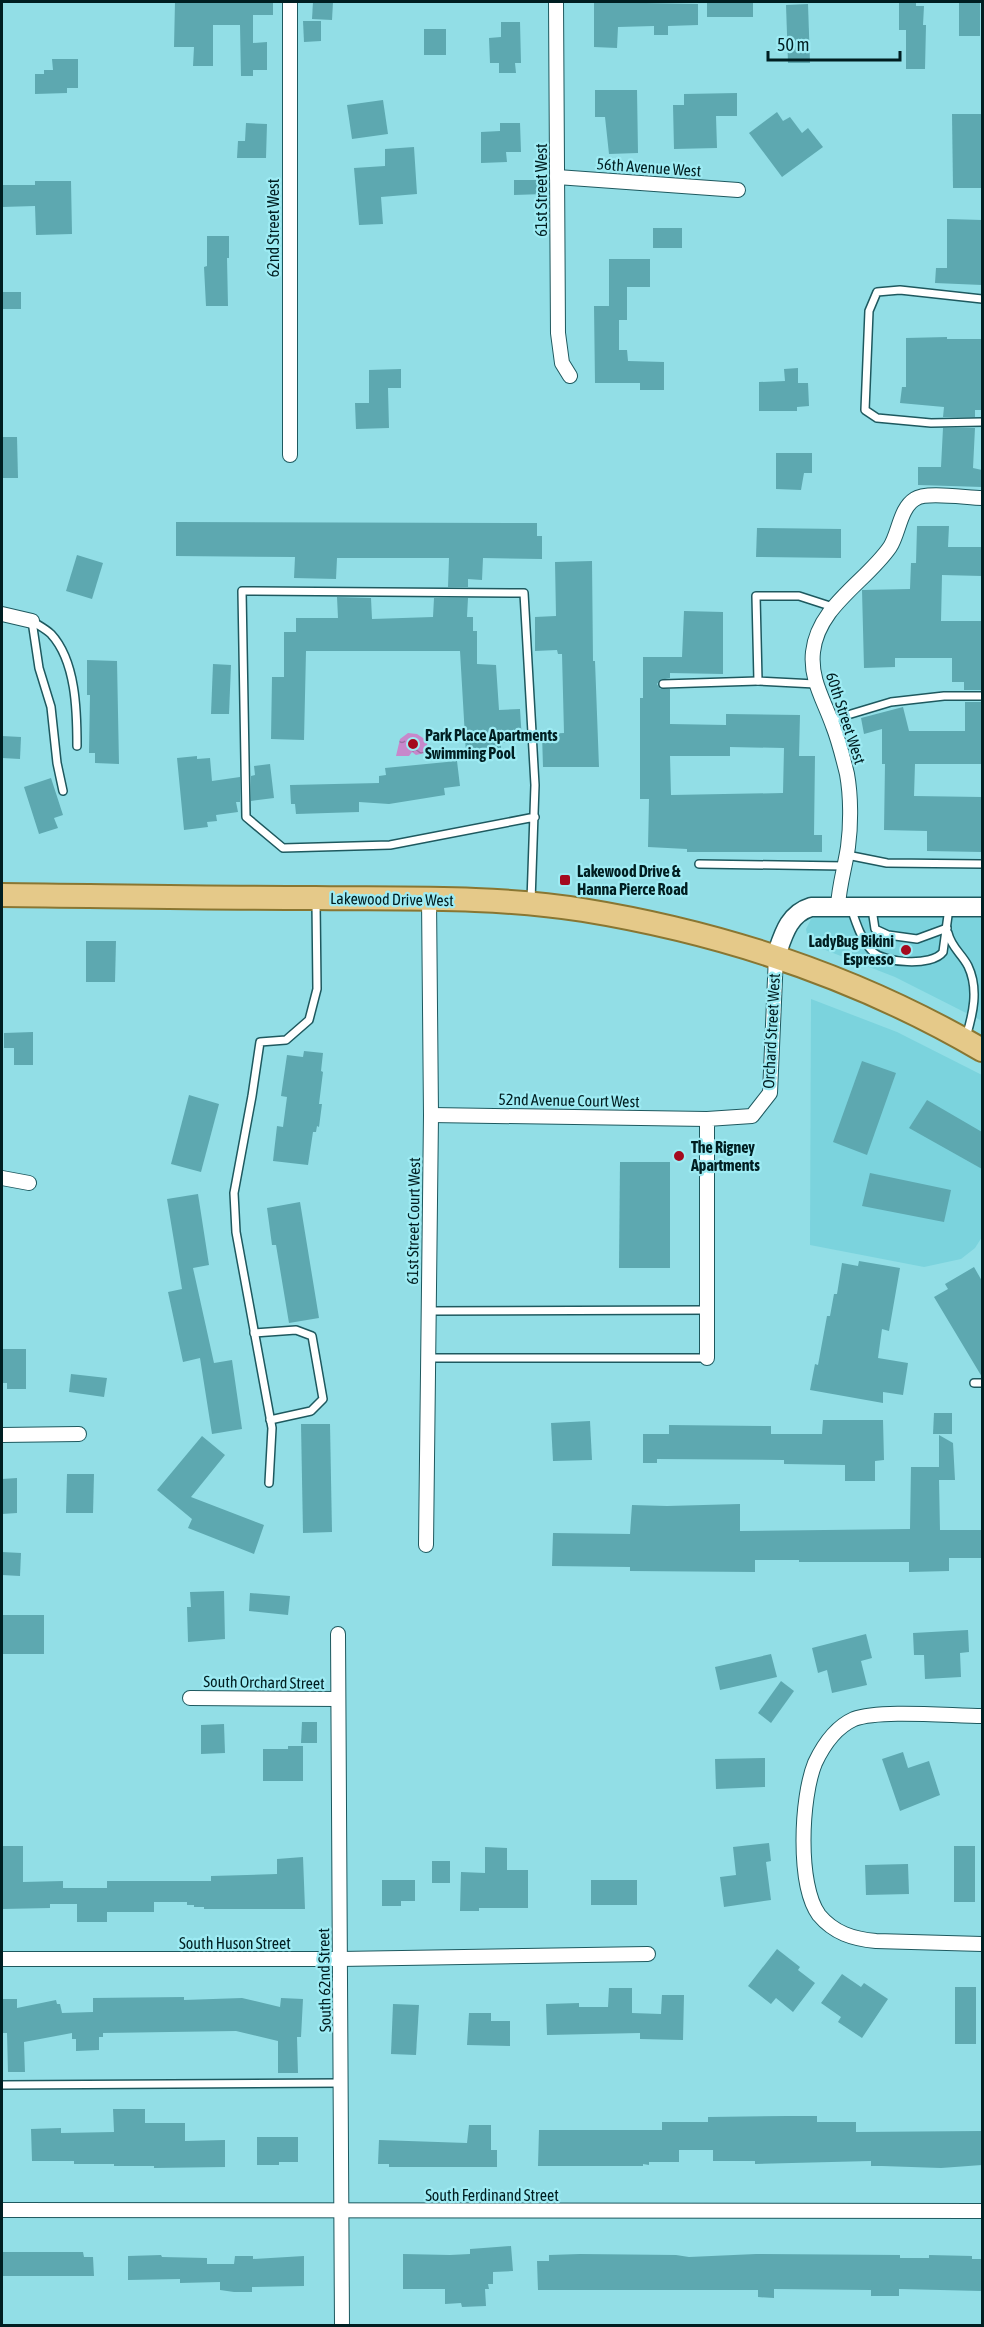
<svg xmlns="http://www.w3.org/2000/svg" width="984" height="2327" viewBox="0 0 984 2327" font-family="'Asap Condensed',sans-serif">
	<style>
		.built { fill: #7bd3dd }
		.water { fill: url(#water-ripples) }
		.building { fill: #5da8b0; fill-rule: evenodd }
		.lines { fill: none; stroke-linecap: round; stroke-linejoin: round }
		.service-casing { stroke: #1e595f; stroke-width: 10 }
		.minor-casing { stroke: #1e595f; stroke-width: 16 }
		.tertiary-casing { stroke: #1e595f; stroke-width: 21 }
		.primary-casing { stroke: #897632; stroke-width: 26 }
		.service { stroke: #fff; stroke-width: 7 }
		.minor { stroke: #fff; stroke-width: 14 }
		.tertiary { stroke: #fff; stroke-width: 18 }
		.primary { stroke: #e5c989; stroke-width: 22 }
		.poi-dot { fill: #a40a1e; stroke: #9eebf3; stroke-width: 2 }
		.labels { text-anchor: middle; stroke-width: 4.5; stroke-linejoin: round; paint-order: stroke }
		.street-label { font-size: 16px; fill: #001e21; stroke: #9eebf3 }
		.poi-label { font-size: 16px; font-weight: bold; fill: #001e21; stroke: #9eebf3; text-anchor: start }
	</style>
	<defs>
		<pattern id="water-ripples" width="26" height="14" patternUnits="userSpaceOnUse" patternTransform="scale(1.5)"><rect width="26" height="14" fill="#c788cb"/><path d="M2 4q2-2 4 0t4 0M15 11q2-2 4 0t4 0" fill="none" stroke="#9f6fa4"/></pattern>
	</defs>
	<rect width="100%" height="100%" fill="#92dee6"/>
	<g class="built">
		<path d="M820 914 982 918V1021L895 977 815 946 808 939 806 929 811 919Z"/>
		<path d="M811 999 897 1032 982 1075V1237L975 1248 961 1259 924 1267 810 1245Z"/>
	</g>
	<path class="water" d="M408 733 417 734 426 740 429 752 416 755 412 752 409 756H396L400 739Z"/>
	<g class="building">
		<path d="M175 2H273V15H253V43L267 42V70H253V76H241L240 25H213V66H193L194 47H174Z"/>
		<path d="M313 2H333L332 20 312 19Z"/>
		<path d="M594 2 698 4V25L668 26V35H654V26L618 27 617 48 594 47Z"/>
		<rect x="707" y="2" width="46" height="15"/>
		<rect x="959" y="2" width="21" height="34"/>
		<path d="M899 3H916V6H924L923 25H926L925 69H906V30H899Z"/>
		<path d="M808 4 810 63H788L786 5Z"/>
		<path d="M303 21H321V41L304 42Z"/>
		<path d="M501 22H520L521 63H515L516 73H499V63H490L489 38 501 37Z"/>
		<rect x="424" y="29" width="22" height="26"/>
		<path d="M52 59H78V88H67V93L35 94V74H44V70H53Z"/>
		<path d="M595 90H637L638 153 609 154 605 117H595Z"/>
		<path d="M737 93V116H716L717 148 674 149 673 105H684V94Z"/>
		<path d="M383 100 388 134 352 139 347 105Z"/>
		<path d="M777 112 783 121 790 117 802 133 808 128 823 147 782 177 749 133Z"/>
		<path d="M952 114H982V188H953Z"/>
		<path d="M246 123 267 124 266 158H237L238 141H245Z"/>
		<path d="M500 123H520L521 152H506L507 162 481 163V132L500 131Z"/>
		<path d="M414 147 417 194 381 197 383 224 359 225 354 168 385 166V149Z"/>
		<path d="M514 180H543L544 194 514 195Z"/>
		<path d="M35 181H71L72 234 36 235 35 206 2 207V185H35Z"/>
		<path d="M947 219 982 220V285L935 283 936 268H947Z"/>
		<rect x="653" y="228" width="29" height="20"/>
		<path d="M207 236H229V258H227L228 306H206L204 267 207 266Z"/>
		<path d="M609 259H650V287H627V320H619V350H627L628 361 664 362V390H640V383H595L594 306H609Z"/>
		<rect x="2" y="292" width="19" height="17"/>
		<path d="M947 337V339H982V410H975V417H943L944 407 900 403 902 387H906V338Z"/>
		<path d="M798 368V383H808L809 406 797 407V411H759V382L785 381 784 369Z"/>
		<path d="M401 369V388H388L389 428 356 429 355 403H369V370Z"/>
		<path d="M943 428H975L973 468 982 470V487L918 485V467H941Z"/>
		<path d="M2 437H17L18 478H2Z"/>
		<path d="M776 453H812V473H804L801 490 776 489Z"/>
		<path d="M176 522 537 523V536H542V559L483 558 482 580 468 579V587H448L449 558H337L336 579 294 578 295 557 176 556Z"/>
		<path d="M917 526H949L948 547H982V576L942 575 941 621H982V690H964V682H952V658H895V667L864 668 862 590 910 589 911 563H916Z"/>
		<path d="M757 528 841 529V558L756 557Z"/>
		<path d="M77 555 103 563 92 599 66 591Z"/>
		<path d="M592 561 593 661H595L599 767H543L542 734 564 733 562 654H558L557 650 535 651V617L556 616 555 562Z"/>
		<path d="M337 597 371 598 372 619 433 617 434 598H468L467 617H473V631H477V664L496 665 499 710 520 709 522 741 501 743V751L466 754 460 651H306L304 740 271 739 272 677H284V632H296V618H338Z"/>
		<path d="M684 611 723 612V674L670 673V678L660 680 657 684 660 689H670V724L726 725V714L800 715 799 756H815L814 835H822V852H687V849L648 847 649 799H640V698H643V657H682ZM730 747 784 748 783 793 671 795 670 756H730Z"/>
		<path d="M87 660 117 661 119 764 95 763V753H89L90 695H87Z"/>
		<path d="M213 664 231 665 229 714H211Z"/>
		<path d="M965 702H982V764H915L914 796 982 797V852L927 851V831L884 830 885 764H882V729L864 734 861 718 903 707 909 731H965Z"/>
		<path d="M2 736 21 737 20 759 2 758Z"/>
		<path d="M197 756V759L210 758 212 781 240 777V802H236L238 812 216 815 217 821 207 822 208 827 184 830 177 758Z"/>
		<path d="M457 761 460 786 444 788 445 795 389 804 359 802V812L296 814 295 804H291L290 785 379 783V776L386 775 385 768Z"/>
		<path d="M270 764 274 798 251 801V776L255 775 254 766Z"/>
		<path d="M51 778 63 815 54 818 58 828 39 834 24 787Z"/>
		<path d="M86 941H116L115 982H86Z"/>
		<path d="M33 1032V1065H14V1048H4V1033Z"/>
		<path d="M304 1051 323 1053 321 1071 323 1072 319 1104H322L319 1127 317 1126 316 1132H313L308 1165 273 1161 277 1126 283 1127 287 1097 281 1096 287 1055 303 1057Z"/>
		<path d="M862 1061 896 1073 867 1155 833 1142Z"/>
		<path d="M189 1095 219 1104 201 1172 171 1164Z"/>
		<path d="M927 1100 982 1132V1169L909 1128Z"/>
		<path d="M620 1162H670V1268H619Z"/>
		<path d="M870 1173 951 1190 944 1222 862 1206Z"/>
		<path d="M198 1194 209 1265 193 1268 214 1363 232 1360 242 1429 212 1434 200 1358 183 1362 168 1292 182 1289 167 1199Z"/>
		<path d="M300 1202 319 1318 289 1323 276 1245H272L267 1208Z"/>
		<path d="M859 1261 900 1268 889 1331 882 1329 878 1358 908 1363 903 1395 883 1392V1403L810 1390 815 1364 818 1365 827 1316H830L834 1294H837L842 1263 858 1266Z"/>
		<path d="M974 1267 982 1281V1377L934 1297 948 1289 945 1284Z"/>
		<path d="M2 1349H26V1389H7V1383H2Z"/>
		<path d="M71 1374 107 1378 104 1397 69 1392Z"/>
		<path d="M934 1413H952V1434H933Z"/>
		<path d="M823 1420H883L884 1460 875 1461V1481H845V1465L784 1464V1460L657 1459V1463H643V1434H669V1425L771 1426V1434H822Z"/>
		<path d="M590 1421 592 1460 553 1461 551 1423Z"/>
		<path d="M301 1424H330L332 1532 303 1533Z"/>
		<path d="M939 1435 953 1443 955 1480H939L940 1530H982V1558H949V1571L909 1572V1562H799V1560H755V1572L630 1571V1567L552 1566 553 1533 630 1534 632 1505 667 1506 740 1504V1531L910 1529 911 1467H939Z"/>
		<path d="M202 1436 225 1455 191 1497 264 1525 254 1554 188 1528 192 1519 157 1490Z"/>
		<path d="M67 1474H94L93 1513H66Z"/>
		<path d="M17 1478V1513L2 1514V1479Z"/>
		<path d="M2 1552 21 1553 20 1576 2 1575Z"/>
		<path d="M224 1591 225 1639 188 1642 187 1607H191L190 1592Z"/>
		<path d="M250 1593 290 1596 288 1615 249 1611Z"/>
		<rect x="2" y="1615" width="42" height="39"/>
		<path d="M968 1630 969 1652 960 1653 961 1677 925 1679 924 1655H914L913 1633Z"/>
		<path d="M866 1634 872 1658 861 1661 867 1685 832 1693 827 1670 818 1673 812 1648Z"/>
		<path d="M771 1654 777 1677 720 1690 715 1667Z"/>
		<path d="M781 1681 794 1691 771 1723 758 1713Z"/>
		<path d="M302 1722H317V1743H301Z"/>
		<path d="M224 1724 225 1753 201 1754V1725Z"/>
		<path d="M288 1746H303V1781H263V1749H288Z"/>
		<path d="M903 1752 908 1768 929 1761 940 1795 900 1811 882 1759Z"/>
		<path d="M765 1758V1787L716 1789 715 1759Z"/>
		<path d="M769 1843 771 1861 766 1862 771 1900 724 1907 720 1877 736 1875 733 1847Z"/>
		<path d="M2 1846H23V1882L63 1881V1888H107V1881H211V1876L277 1874V1859L303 1857 305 1909H204V1907H194V1905H187V1902H154V1912H107V1922H77V1904H50V1908L2 1909Z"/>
		<rect x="954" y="1846" width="21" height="56"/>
		<path d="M485 1847 507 1848V1870H528V1908H479V1911H460L461 1872 485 1873Z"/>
		<rect x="432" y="1861" width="18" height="22"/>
		<path d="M908 1864 909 1894 866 1895 865 1865Z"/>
		<path d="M382 1880H415V1901H401V1906H382Z"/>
		<rect x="591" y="1880" width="46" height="25"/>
		<path d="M777 1949 800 1967 798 1970 815 1983 793 2012 776 1998 771 2004 748 1986Z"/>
		<path d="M842 1974 861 1987 864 1983 888 1999 862 2038 838 2022 841 2017 821 2003Z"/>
		<rect x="955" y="1987" width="21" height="57"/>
		<path d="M609 1988H632V2013L661 2014 662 1995H684L683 2040 640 2039V2033L547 2035 546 2004 579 2003V2007H608Z"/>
		<path d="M184 1997V2000L242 1998 280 2007 281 1998 303 1999 301 2037H297L298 2073H278V2041L236 2031 103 2033V2037H99V2050L76 2051V2039H72V2033L24 2042 25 2072H8L7 2033H3L2 2028V1999H17V2008L56 2000 57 2004H60L62 2013 93 2012V1998Z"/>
		<path d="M393 2004 419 2005 416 2055 391 2054Z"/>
		<path d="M469 2013H491V2021H510V2046L467 2045Z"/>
		<path d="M113 2109H145V2123H185V2141L225 2140V2167L154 2168V2166H114V2164H74V2161H32L31 2129 61 2128V2133L114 2132Z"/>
		<path d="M788 2116H817V2122H856V2132L982 2131V2165L941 2168 882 2166H871V2161L755 2164V2161H713V2150H679V2162H649V2165L643 2164V2166H538L539 2130H662V2122H708V2117Z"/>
		<path d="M469 2125H491V2150H497V2167H389V2164H378L379 2140 467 2143Z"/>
		<path d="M257 2137H298V2162H279V2165H257Z"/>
		<path d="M511 2246 513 2271 493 2272V2284H488L489 2289H485L486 2306 462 2307 461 2303 445 2304V2289H403V2254L450 2255 470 2254V2249Z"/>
		<path d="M2 2252H83L84 2257H93L94 2276H2Z"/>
		<path d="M580 2254 676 2255 689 2257 756 2254 900 2255V2258H929V2255L972 2256V2259H982V2291L899 2289V2296H871V2290L774 2289V2298L758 2297V2290H538L537 2261H549V2255Z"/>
		<path d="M161 2255 162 2257 207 2258V2264H234L235 2256H253V2259L304 2256V2286L252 2287V2292H234L220 2290V2282L180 2283V2279L128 2280V2256Z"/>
	</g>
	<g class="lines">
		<g class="service-casing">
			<g id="service">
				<path d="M982 299 900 290 877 292 869 311 865 410 877 418 931 423 982 422"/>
				<path d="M32 621 39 668 51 707 57 763 63 791"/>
				<path d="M32 621C38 625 46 629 51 634 76 661 77 711 77 746"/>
				<path d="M663 684 758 681"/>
				<path d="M815 684 758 681 756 596H799L833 607"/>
				<path d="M831 720 891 702 944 696H982"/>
				<path d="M847 855 887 863 982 864"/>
				<path d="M699 864 844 866"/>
				<path d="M531 901 535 785 524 593 242 591 246 817 283 848 390 845 535 817"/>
				<path d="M851 908C856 923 861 939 872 951 883 963 932 967 943 952L949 908"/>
				<path d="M872 909 875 929 888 935 917 939 947 928"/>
				<path d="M948 933C951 947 962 954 968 966 979 989 973 1014 966 1037"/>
				<path d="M429 1311 707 1310"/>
				<path d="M254 1333 296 1330 312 1336 323 1399 311 1411 270 1420"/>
				<path d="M428 1358H707"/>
				<path d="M974 1383H982"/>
				<path d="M269 1483 272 1428 236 1232 234 1193 252 1096 260 1042 286 1040 309 1020 317 989 316 902"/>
				<path d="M2 2085 341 2083"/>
			</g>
		</g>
		<g class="minor-casing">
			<g id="minor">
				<path d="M556 2 558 333 562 363 570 376"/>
				<path d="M557 177 738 190"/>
				<path d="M290 455V2"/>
				<path d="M2 614 32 621"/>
				<path d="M838 906C839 886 845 867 848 847 851 825 851 796 847 774 843 758 839 741 833 726 824 700 810 680 813 652 818 606 866 582 890 547 899 533 900 508 915 499 926 491 967 498 982 498"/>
				<path d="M431 1115 707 1119"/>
				<path d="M2 1178 29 1183"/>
				<path d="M707 1358V1119L752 1116 770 1093 776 956"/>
				<path d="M2 1435 79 1434"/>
				<path d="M426 1545 431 1115 429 898"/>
				<path d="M338 1634 342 2326"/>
				<path d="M190 1698 338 1699"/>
				<path d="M982 1716C952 1716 880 1709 854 1719 836 1727 823 1746 815 1763 801 1797 797 1885 819 1915 834 1933 853 1939 876 1941L982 1944"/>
				<path d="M2 1959H340L648 1954"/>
				<path d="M2 2210 982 2211"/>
			</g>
		</g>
		<g class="tertiary-casing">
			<path id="tertiary" d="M776 956C783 936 788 914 811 907H982"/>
		</g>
		<g class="primary-casing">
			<path id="primary" d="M2 895C106 896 211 898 315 898 405 899 495 896 583 910 724 933 859 978 982 1050"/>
		</g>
		<use href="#service" class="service"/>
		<use href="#minor" class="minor"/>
		<use href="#tertiary" class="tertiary"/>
		<use href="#primary" class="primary"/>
	</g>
	<g class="poi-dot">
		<circle cx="413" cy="744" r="6"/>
		<rect x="559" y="874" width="12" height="12" rx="3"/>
		<circle cx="906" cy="950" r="6"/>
		<circle cx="679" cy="1156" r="6"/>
	</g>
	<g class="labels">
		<g class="street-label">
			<text transform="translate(649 167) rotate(4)" y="6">56th Avenue West</text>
			<text transform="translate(541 190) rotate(-90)" y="6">61st Street West</text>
			<text transform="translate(273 228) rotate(-90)" y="6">62nd Street West</text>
			<text transform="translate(846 718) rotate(72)" y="6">60th Street West</text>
			<text transform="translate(392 899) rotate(1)" y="6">Lakewood Drive West</text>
			<text transform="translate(771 1031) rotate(-87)" y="6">Orchard Street West</text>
			<text transform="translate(569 1100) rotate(1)" y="6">52nd Avenue Court West</text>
			<text transform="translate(413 1221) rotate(-89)" y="6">61st Street Court West</text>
			<text transform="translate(264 1682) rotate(1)" y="6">South Orchard Street</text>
			<text x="235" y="1949">South Huson Street</text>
			<text transform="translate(324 1980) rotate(-91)" y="6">South 62nd Street</text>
			<text x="492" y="2201">South Ferdinand Street</text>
		</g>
		<g class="poi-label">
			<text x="425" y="741">Park Place Apartments<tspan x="425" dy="18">Swimming Pool</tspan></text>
			<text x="577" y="877">Lakewood Drive &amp;<tspan x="577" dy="18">Hanna Pierce Road</tspan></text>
			<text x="894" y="947" text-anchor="end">LadyBug Bikini<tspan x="894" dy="18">Espresso</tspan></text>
			<text x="691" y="1153">The Rigney<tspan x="691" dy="18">Apartments</tspan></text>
		</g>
	</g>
	<rect width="984" height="2327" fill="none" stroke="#001e21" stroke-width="6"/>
	<path d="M768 51v9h132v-9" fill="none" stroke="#001e21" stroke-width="3"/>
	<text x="777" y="51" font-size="18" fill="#001e21" stroke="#9eebf3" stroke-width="4.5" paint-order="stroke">50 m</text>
</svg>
